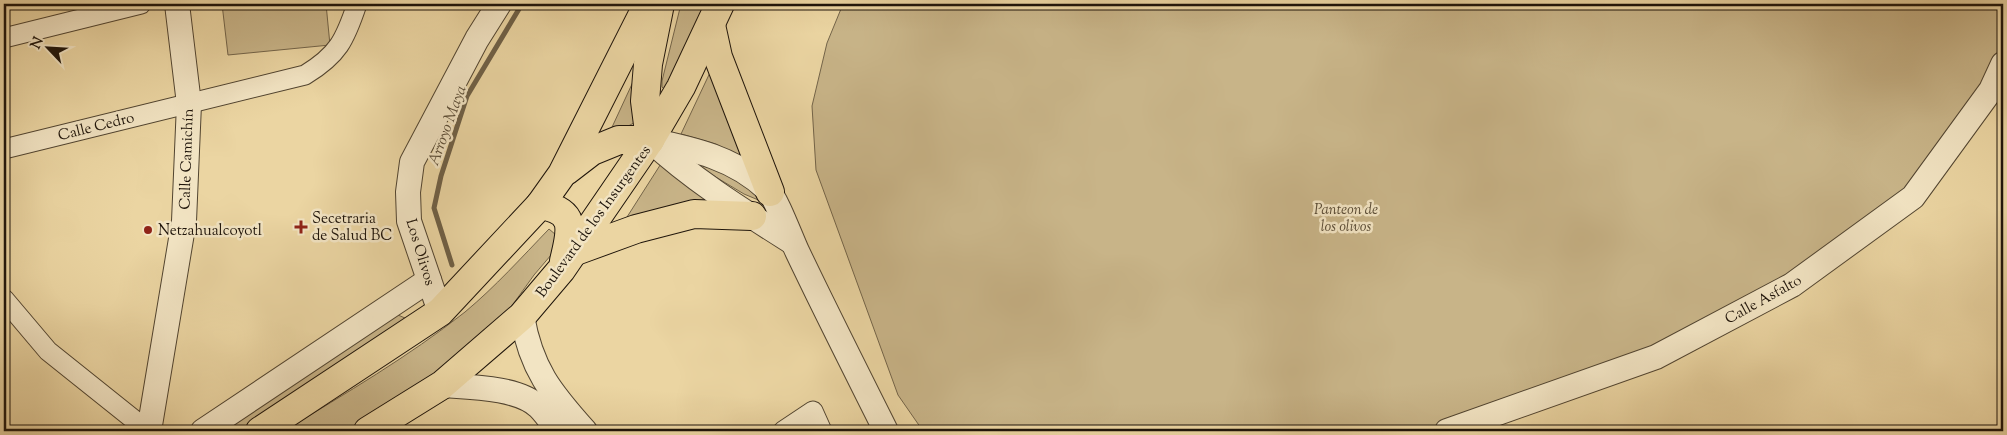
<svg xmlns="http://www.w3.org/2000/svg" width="2007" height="435" viewBox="0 0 2007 435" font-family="'Sorts Mill Goudy',serif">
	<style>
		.green { fill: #c8b488; stroke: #736449 }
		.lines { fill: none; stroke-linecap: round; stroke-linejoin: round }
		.stream { stroke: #6f6046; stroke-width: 5 }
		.minor-casing { stroke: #514430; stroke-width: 21 }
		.tertiary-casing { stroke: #514430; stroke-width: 26 }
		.primary-casing { stroke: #1e140a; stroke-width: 30 }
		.trunk-casing { stroke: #1e140a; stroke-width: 30 }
		.minor { stroke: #f2e4c3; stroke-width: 19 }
		.tertiary { stroke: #f2e4c3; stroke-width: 24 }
		.primary { stroke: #ebd5a2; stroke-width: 28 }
		.trunk { stroke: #ebd5a2; stroke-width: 28 }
		.poi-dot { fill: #8f2418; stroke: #f2e4c3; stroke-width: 2 }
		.labels { text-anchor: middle; stroke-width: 5; stroke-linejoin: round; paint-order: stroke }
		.street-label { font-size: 15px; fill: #1e140a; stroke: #f2e4c3 }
		.park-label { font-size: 15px; font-style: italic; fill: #5a4c36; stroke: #f2e4c3 }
		.poi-label { font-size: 15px; fill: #1e140a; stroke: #f2e4c3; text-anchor: start }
		.water-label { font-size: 16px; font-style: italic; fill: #5b4d37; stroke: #f2e4c3 }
	</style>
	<rect width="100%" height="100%" fill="#ebd5a2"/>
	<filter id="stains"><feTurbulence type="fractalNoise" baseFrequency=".004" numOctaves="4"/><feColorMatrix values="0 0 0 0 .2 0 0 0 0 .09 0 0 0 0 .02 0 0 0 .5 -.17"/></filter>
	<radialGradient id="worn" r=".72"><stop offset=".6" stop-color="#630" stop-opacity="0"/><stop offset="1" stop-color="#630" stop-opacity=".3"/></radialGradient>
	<g class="green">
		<path d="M222 4H326L330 45 228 55Z"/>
		<path d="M681 4H707L666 91 662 87V81Z"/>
		<path d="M843 4H2003V64L1913 197 1656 357 1447 431H923L898 395 816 170 812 106 827 43Z"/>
		<path d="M645 56 639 120 607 138Z"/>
		<path d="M715 62 748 161 716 144 681 134Z"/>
		<path d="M690 154 721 163 768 204 744 194 699 167Z"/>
		<path d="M664 159 724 204 620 228Z"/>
		<path d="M549 229 563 241 534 275 501 321 448 371 354 431H284C346 393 408 357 465 312 495 287 522 257 549 229Z"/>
		<path d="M398 315 405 318 408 323 391 336 238 431H210Z"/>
	</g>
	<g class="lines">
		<path class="stream" d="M452 265 434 208 441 176 467 96 522 4"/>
		<g class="minor-casing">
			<g id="minor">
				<path d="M4 38 141 4"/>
				<path d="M4 149 305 75C338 55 345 40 357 4"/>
				<path d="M4 299 48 351 148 431"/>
				<path d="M783 431 813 411 822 431"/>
			</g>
		</g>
		<g class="tertiary-casing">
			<g id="tertiary">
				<path d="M650 140C693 149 735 158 768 190 776 198 791 238 797 251 826 312 856 371 886 431"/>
				<path d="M650 140C693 180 743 211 792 242"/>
				<path d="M440 312 409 221 408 192 412 162 477 39 499 4"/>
				<path d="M522 316C531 369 551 393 585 431"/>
				<path d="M442 385C469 387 518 387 539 407 546 414 552 423 558 431"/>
				<path d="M149 431 184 221 189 104 177 4"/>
				<path d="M203 431 429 280"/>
				<path d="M1447 431 1656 357 1792 285 1913 197 1991 90 2003 64"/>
			</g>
		</g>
		<g class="primary-casing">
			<g id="primary">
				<path d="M566 171 592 151 619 140H650"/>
				<path d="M540 205C578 211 571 231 564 261"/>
				<path d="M573 252 636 229 694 214 752 216"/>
				<path d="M260 431 440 312 540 205 562 174 648 4"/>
				<path d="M368 431 442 385 522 316 561 270 650 140"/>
			</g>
		</g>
		<g class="trunk-casing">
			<g id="trunk">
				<path d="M711 25 718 57 770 192"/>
				<path d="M650 140 681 87 720 4"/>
				<path d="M650 140 645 101 648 64 660 4"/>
			</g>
		</g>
		<use href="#minor" class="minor"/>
		<use href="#tertiary" class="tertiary"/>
		<use href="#primary" class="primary"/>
		<use href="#trunk" class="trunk"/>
	</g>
	<g class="poi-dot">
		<path d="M298.5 219.5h5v5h5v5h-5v5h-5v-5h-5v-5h5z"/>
		<circle cx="148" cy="230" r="5"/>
	</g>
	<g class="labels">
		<g class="street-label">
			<text transform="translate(96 126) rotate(-14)" y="5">Calle Cedro</text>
			<text transform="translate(186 159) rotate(-88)" y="5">Calle Camichín</text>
			<text transform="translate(593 221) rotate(-54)" y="5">Boulevard de los Insurgentes</text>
			<text transform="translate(421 252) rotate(73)" y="5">Los Olivos</text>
			<text transform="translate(1763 299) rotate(-29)" y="5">Calle Asfalto</text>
		</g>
		<g class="park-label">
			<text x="1346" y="214">Panteon de<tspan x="1346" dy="17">los olivos</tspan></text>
		</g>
		<g class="poi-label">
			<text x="312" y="223">Secetraria<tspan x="312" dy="17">de Salud BC</tspan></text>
			<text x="158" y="235">Netzahualcoyotl</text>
		</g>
		<g class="water-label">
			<text transform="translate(446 125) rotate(-70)" y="6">Arroyo Maya</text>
		</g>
	</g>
	<rect width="2007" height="435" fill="none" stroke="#ebd5a2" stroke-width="20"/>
	<rect x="5" y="5" width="1997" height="425" fill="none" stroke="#1e140a" stroke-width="2.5"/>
	<rect x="10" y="10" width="1987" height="415" fill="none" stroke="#1e140a"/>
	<g transform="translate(48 48) rotate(295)" stroke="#f2e4c3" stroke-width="4" paint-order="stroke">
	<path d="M0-4L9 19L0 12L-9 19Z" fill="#1e140a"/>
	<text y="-8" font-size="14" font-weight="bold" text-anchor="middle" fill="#1e140a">N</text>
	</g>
	<rect width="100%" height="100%" filter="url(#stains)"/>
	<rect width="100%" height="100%" fill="url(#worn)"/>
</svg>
